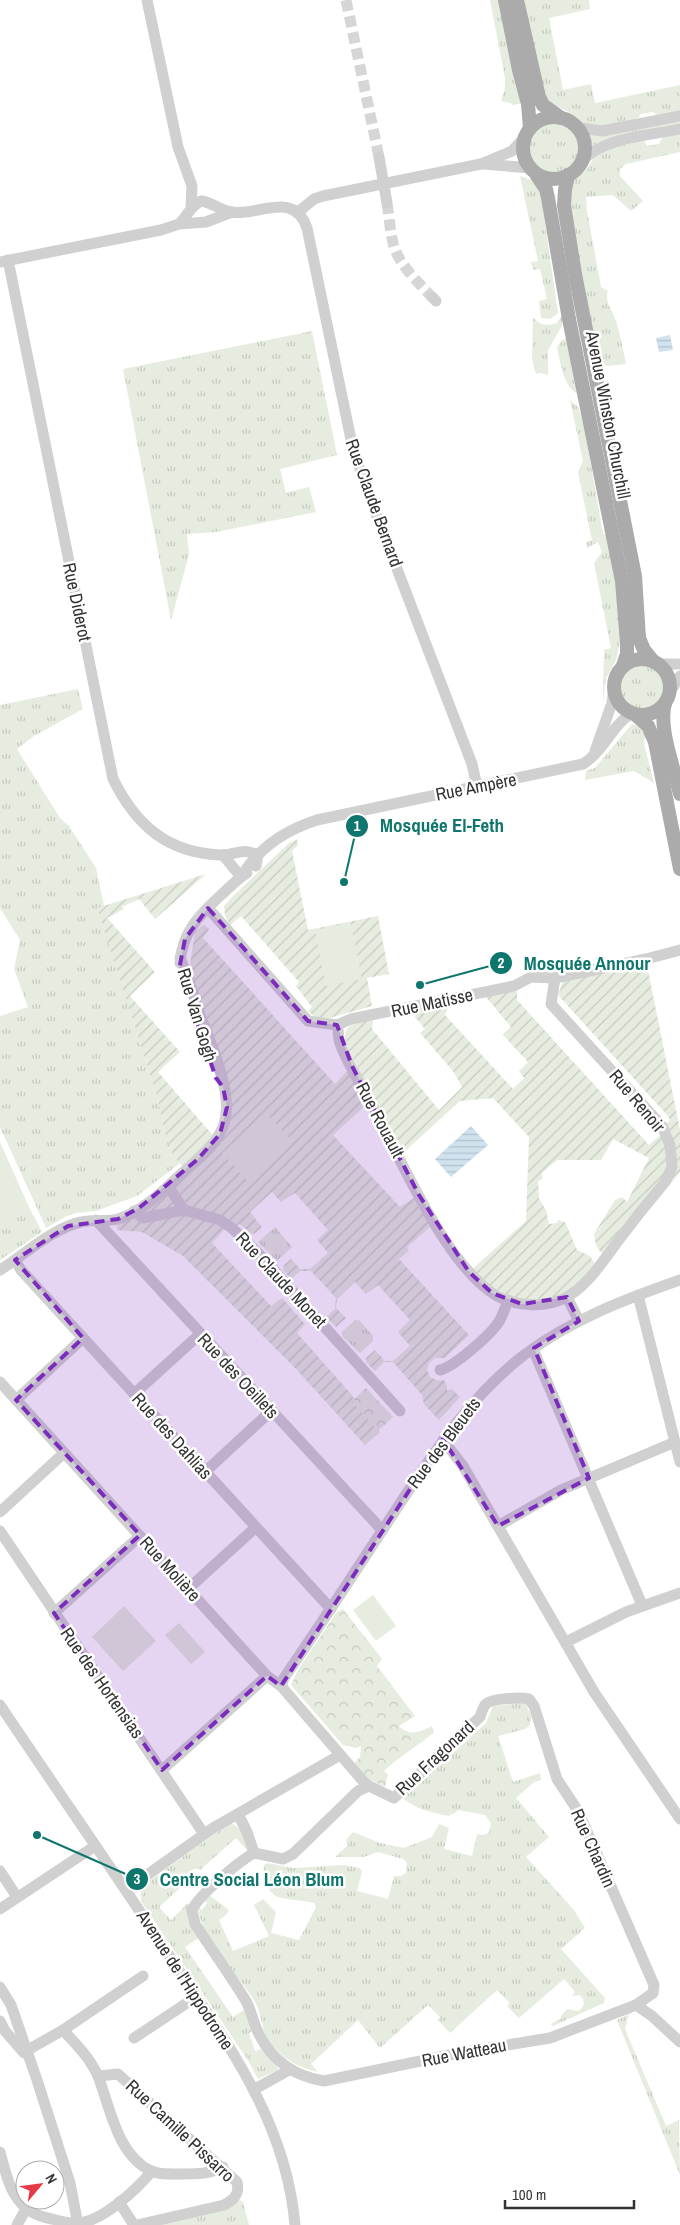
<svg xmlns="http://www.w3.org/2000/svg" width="680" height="2225" viewBox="0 0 680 2225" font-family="'Archivo Narrow',sans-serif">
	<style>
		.grass { fill: url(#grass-tufts) }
		.forest { fill: url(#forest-crowns) }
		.garden { fill: url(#garden-furrows) }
		.pitch { fill: #e6ecdf }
		.water { fill: url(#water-rules) }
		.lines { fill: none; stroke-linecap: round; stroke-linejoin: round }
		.minor-tunnel { stroke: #d6d6d6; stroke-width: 11; stroke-dasharray: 11 5.5; stroke-linecap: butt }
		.minor { stroke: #d0d0d0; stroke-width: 11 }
		.major { stroke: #ababab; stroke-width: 14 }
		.marked { fill: #7b2cbf; fill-opacity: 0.2; stroke: #7b2cbf; stroke-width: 4; stroke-dasharray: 10 6; stroke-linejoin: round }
		.labels { text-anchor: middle; stroke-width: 5; stroke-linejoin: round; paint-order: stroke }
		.street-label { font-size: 18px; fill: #333; stroke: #fff }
		.leader { fill: none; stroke: #0f766e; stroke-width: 2 }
		.callout-dot { fill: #0f766e; stroke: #fff; stroke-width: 2 }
		.mark-label { font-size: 15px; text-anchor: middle; font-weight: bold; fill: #fff }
		.callout-label { font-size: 19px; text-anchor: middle; font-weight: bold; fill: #0f766e; stroke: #fff; stroke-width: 5; stroke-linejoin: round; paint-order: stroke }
	</style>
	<defs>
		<pattern id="grass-tufts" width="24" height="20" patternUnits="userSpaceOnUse" patternTransform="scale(1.25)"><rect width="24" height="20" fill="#e6ecdf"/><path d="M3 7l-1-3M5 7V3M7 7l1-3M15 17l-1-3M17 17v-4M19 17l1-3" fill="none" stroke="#c6cbc0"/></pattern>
		<pattern id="forest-crowns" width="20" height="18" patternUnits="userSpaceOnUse" patternTransform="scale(1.25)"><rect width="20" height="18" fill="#e6ecdf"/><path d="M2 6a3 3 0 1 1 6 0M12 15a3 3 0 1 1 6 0" fill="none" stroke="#c6cbc0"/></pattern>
		<pattern id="garden-furrows" width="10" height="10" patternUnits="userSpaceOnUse" patternTransform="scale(1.25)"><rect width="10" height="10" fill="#e6ecdf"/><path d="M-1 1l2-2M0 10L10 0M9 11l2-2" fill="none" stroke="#c6cbc0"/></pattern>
		<pattern id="water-rules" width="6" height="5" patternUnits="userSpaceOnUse" patternTransform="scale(1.25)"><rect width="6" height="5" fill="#cfe2ee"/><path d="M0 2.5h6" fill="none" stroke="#b2c2cd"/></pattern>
	</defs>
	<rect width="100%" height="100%" fill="#fff"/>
	<g class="grass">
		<path d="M490 0H502L522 103 512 105 511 103 501 101 505 89V78Z"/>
		<path d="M524 0H589L590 9 549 18 563 90 591 84 595 103 680 85V112L657 115 653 112 640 114 639 117C624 125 597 131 582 122 578 120 576 117 572 114 556 104 554 109 542 91Z"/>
		<path d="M680 120V125L602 141 592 146 590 135Z"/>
		<circle cx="554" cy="148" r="25"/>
		<path d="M680 133V152L626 164 620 169V176L643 201 631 211 613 195 586 197 587 211 601 287 608 291C604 302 613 311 616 321 620 335 623 349 626 364L607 366 597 357 568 198 571 183 587 169 597 152 644 140 647 146 659 144 663 137Z"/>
		<path d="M520 176 532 180 540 189 558 313 550 319 541 318 539 301 547 299 540 269 533 270 531 262 538 261Z"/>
		<path d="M563 314 562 326 548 350V375L541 373 536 374 532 358 533 317C540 326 547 326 557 323Z"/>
		<path d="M312 331 337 455 280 469 286 493 309 487 316 512 216 532 187 534 189 555 171 620 123 369Z"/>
		<path d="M566 339 580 396C562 385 562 367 557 348L562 340Z"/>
		<path d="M570 400 578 407 584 425 603 534H608L617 577 622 632 616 660 606 678 603 703 604 650 611 648 594 563 602 552 598 542 587 548 586 542 592 540 578 472 583 461Z"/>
		<circle cx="642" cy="687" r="23"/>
		<path d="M78 689 83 709 34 736 17 749 60 818 69 826 96 868 104 906 98 909 158 1099 165 1132 179 1164 137 1196 96 1211 76 1213 65 1217 46 1228 0 1127V1016L28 1007 14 969 20 940 0 908V705Z"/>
		<path d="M632 724 638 726 645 735 644 744 654 783 634 771 585 780 586 771 595 768Z"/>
		<path d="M29 1207 42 1232 0 1260V1227Z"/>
		<path d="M275 1227 292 1247 277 1261 258 1242Z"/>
		<path d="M355 1320H359L373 1336V1341L360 1353 342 1336V1332Z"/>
		<path d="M525 1702 531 1716 530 1725 525 1729 498 1736 513 1782 540 1773 541 1780 534 1782 516 1798 549 1837 526 1857 574 1910 585 1928 561 1949 605 1998 604 2003 553 2026 551 2024 562 2018 561 2016 567 2009 579 2011 584 2005 583 1999 580 1995 572 1996 575 1992 564 1979 519 2018 507 2006 510 2003 497 1990 450 2033 438 2020 440 2017 428 2005 380 2048 358 2020 311 2064 318 2072C298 2067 286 2061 273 2046 260 2032 263 2014 254 2000 241 1979 196 1931 199 1908L202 1910 207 1903 204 1899 209 1895 229 1910 227 1914 219 1920 233 1951 269 1936 254 1905 263 1899 276 1912 271 1933 299 1940 316 1907 314 1903C307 1901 280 1899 276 1896 267 1891 262 1874 264 1865L267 1863 293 1868 344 1865 360 1868 362 1872 357 1891 388 1899 394 1876H401L406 1873 407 1863 403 1859 378 1852 364 1857H335L348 1845 346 1840 353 1832 380 1843 404 1848 432 1837 439 1824 449 1828 444 1849 472 1856 477 1834 483 1835 489 1833 491 1823 485 1815 459 1810 449 1816C433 1813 414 1809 402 1797L413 1785 417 1786 486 1723 493 1706Z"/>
		<path d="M230 1823C243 1828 245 1837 247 1850L236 1838 200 1870 197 1868 192 1870 193 1876 159 1907 171 1920 188 1903 199 1938 185 1947 233 2017 245 2009 254 2031 249 2033 255 2051 262 2049 277 2065 278 2070 258 2079 249 2062 141 1901 142 1886Z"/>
		<path d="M629 2014 625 2029 666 2126 679 2120 680 2175 617 2020Z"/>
		<path d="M235 2198 243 2202 249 2225H137Z"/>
	</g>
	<g class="forest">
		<path d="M366 1388 393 1417 378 1431 351 1402Z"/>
		<path d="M343 1609 382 1659 377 1666 415 1716 399 1726C410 1737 419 1732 432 1726L434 1732C418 1746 400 1756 384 1771L388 1774 385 1787C373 1781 359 1776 355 1762L360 1757 361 1746 356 1748 343 1745 291 1685 299 1668 337 1612Z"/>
	</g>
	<g class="garden">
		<path d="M297 839 298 845 292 851 308 930 378 916 389 974 367 978 372 1006 319 1021 308 1011 312 1007 296 986 299 982 241 916 230 925 225 916 224 906 230 899 288 844Z"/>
		<path d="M206 874 155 919 139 899 122 907 124 909 107 918 155 972 130 996 180 1052 158 1072 211 1133 217 1137 227 1107 189 971 195 932 204 924 209 929 203 938 335 1084 348 1070 367 1104 333 1135 400 1207 414 1198 430 1227 407 1247 409 1251 399 1259 469 1335 445 1358H435L429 1363 427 1370 430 1377 438 1381 444 1380 447 1386V1391L452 1389 460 1397 439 1420 424 1404 422 1395 393 1362H384L375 1371 366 1362V1358L375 1350 385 1361H393L410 1346 398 1332 410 1320 378 1285 366 1294 355 1282 337 1299 336 1308 346 1318 336 1327 326 1317 335 1309 336 1298 311 1271H300L291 1279 283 1270 284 1265 291 1259 300 1269H310L328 1253 317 1240 328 1230 295 1193 281 1202 272 1192 250 1212 262 1227 254 1234 249 1233 240 1224 224 1230 212 1243 271 1306 282 1298 305 1324 297 1333 352 1395 354 1400 352 1402 380 1432 365 1445 297 1370 183 1256 142 1232 117 1230 118 1219 186 1169C166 1155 163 1122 158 1099L97 908Z"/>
		<path d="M647 965 680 1130V1172L669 1186 665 1182 606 1257C597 1250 595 1244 594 1234L615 1200 622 1197 627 1202 649 1158 613 1139 601 1160H557L542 1173V1179L538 1181 539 1199 546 1210 549 1224 557 1223 558 1220 565 1222 577 1250 590 1256 598 1269 567 1297 522 1304 469 1272 526 1221 529 1137 493 1098 460 1101 403 1153 397 1146 346 1044C341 1023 357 1023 373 1020L372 1029 439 1110 462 1087 453 1071 420 1033 425 1029 411 1012 447 1005 448 1008 445 1015 513 1089 524 1078 519 1071 528 1062 503 1035 511 1027 485 996 517 991V1000L649 1145 665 1131 666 1124 670 1120 667 1115 558 995 563 981Z"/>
	</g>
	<g class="pitch">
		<path d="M351 923 362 979 326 986 315 930Z"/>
		<path d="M266 1113 293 1142 249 1183 222 1153Z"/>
		<path d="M0 1142 29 1207 0 1227Z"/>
		<path d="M373 1595 396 1626 376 1641 353 1610Z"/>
		<path d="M124 1606 156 1641 123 1671 92 1637Z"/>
		<path d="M179 1623 205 1652 191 1664 165 1635Z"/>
	</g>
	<g class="water">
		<path d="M670 335 673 350 659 352 656 338Z"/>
		<path d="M471 1126 488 1145 451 1177 435 1159Z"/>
	</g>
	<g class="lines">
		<g class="minor-tunnel">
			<path d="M346 0 379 157"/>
			<path d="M387 203C389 216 390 230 393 243 398 264 417 281 432 297"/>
		</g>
		<g class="minor">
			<path d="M147 0 178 147 192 186 191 208"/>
			<path d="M575 127 602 131 680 116"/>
			<path d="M379 157 387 203"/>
			<path d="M581 162C603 137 648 136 680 129"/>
			<path d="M483 164 530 168"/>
			<path d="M297 213 314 199 323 196 481 164 512 151 524 138"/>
			<path d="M179 224C187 217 192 203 202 201 212 203 221 210 231 212 257 217 294 189 307 228L353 449 374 509 472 764 477 786"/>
			<path d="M8 260 113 779C136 825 167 853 221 855 238 855 241 847 258 855L256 866"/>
			<path d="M0 262 161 230 179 224 206 222 232 212"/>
			<path d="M432 297 436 301"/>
			<path d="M658 664H680"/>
			<path d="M670 692 680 676"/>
			<path d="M595 751 612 703 614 688"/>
			<path d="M223 855 241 877"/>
			<path d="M241 877C258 848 286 830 317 820L583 764C604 751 612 725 631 714"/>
			<path d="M208 908 308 1021 337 1025C339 1031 338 1035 339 1040 344 1059 361 1083 370 1101 399 1155 442 1258 491 1292 512 1307 545 1309 567 1297 589 1284 603 1261 618 1241 633 1221 649 1201 665 1182L672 1167 670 1145 662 1126 551 1004 555 978"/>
			<path d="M180 963C182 933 199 915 220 896 229 888 237 879 247 873"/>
			<path d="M337 1025 351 1019 514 986 531 977 555 978 646 959 680 950"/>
			<path d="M168 1186 184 1210"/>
			<path d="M134 1211 143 1218 184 1210 220 1220 232 1228 261 1256 400 1411"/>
			<path d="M96 1220 382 1530"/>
			<path d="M15 1260 21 1270 331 1609"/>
			<path d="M0 1270C24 1255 53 1228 81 1222 93 1219 107 1222 118 1219 142 1212 163 1191 180 1175 197 1160 216 1147 224 1124 234 1094 211 1044 200 1015 194 996 188 976 180 958"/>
			<path d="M638 1295 680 1462"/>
			<path d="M567 1297 579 1321"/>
			<path d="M533 1349 642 1605"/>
			<path d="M440 1370C454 1367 490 1335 498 1323 503 1316 505 1308 508 1300"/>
			<path d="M0 1382 267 1676 281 1686 363 1781 369 1786 394 1798 480 1717C481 1714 483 1708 485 1705 490 1698 521 1697 529 1699L534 1706 557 1779 578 1811 654 1985 653 1993 636 2005 550 2038 459 2053 324 2081C292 2076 270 2059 257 2030 253 2021 251 2010 246 2001 230 1975 212 1950 195 1924L192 1910C198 1896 239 1861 254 1853L283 1859 293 1854 358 1791 369 1786"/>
			<path d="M134 1394 200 1334"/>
			<path d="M16 1400 83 1338"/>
			<path d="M443 1440 463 1466 594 1692 680 1819"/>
			<path d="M205 1472 271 1411"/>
			<path d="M0 1512 64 1453"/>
			<path d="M498 1526 561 1490 675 1442"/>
			<path d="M0 1531 204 1834"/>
			<path d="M188 1589 255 1528"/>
			<path d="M54 1613 140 1536"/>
			<path d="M566 1642 626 1612 680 1593"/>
			<path d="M281 1686 284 1678C324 1620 362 1561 401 1502 437 1448 472 1395 524 1355 573 1319 623 1300 680 1280"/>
			<path d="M0 1705C55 1787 112 1869 167 1952 223 2038 286 2118 295 2225"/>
			<path d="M162 1770 267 1676"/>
			<path d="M238 1814 247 1832 254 1853"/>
			<path d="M0 1871 17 1897"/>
			<path d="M126 1890 213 1828 340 1755"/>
			<path d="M0 1909 95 1846"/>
			<path d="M0 1987 11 2005 37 2080 70 2183 78 2225"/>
			<path d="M636 2005 652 2016 680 2042"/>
			<path d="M0 2021 5 2031 24 2053"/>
			<path d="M63 2030C76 2044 90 2058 98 2076 110 2107 117 2155 151 2171 159 2175 172 2174 182 2174 197 2174 209 2174 223 2167"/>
			<path d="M134 2038 196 1997"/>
			<path d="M26 2051 63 2030 143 1976"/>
			<path d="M98 2076 118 2074 237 2182C240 2194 234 2200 224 2205L137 2225"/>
			<path d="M255 2089 289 2070"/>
			<path d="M0 2152C4 2166 7 2183 15 2195 24 2210 36 2216 52 2219 60 2221 70 2224 78 2223 102 2222 137 2189 152 2171"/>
			<path d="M119 2202 134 2225"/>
			<path d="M17 2225 26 2209"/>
		</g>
		<g class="major">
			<path d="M505 0 519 70 528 104 530 128"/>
			<path d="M517 0 539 97 543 105 561 118"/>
			<circle cx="554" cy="148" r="31"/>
			<path d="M536 174 546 189 548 198 569 319 622 581 627 643V654L623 666"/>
			<path d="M568 175 565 190 564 205 575 274 635 576 639 638 644 650 654 662"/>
			<circle cx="642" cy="687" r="28"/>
			<path d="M665 703C658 728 674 767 680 794"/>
			<path d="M636 715 648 726 655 742 680 869"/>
		</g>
	</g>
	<path class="marked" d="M208 908 308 1021 337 1025 352 1066 419 1195 469 1272 492 1293 522 1304 567 1297 579 1321 534 1348 589 1478 498 1526 443 1439 281 1686 267 1676 162 1770 54 1613 140 1535 16 1400 83 1338 15 1260 68 1226 118 1219 139 1208 198 1159 220 1134 227 1107 223 1087 216 1078 179 970 185 939Z"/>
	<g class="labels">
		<g class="street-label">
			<text transform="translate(608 415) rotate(79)" y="6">Avenue Winston Churchill</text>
			<text transform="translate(374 503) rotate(70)" y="6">Rue Claude Bernard</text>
			<text transform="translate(77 602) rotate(78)" y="6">Rue Diderot</text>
			<text transform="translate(476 787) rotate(-11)" y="6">Rue Ampère</text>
			<text transform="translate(432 1003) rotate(-12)" y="6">Rue Matisse</text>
			<text transform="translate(197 1015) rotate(73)" y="6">Rue Van Gogh</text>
			<text transform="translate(637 1101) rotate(50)" y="6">Rue Renoir</text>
			<text transform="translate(380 1120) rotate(62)" y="6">Rue Rouault</text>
			<text transform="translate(281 1280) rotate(47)" y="6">Rue Claude Monet</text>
			<text transform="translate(238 1376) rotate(47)" y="6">Rue des Oeillets</text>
			<text transform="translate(172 1436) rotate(48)" y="6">Rue des Dahlias</text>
			<text transform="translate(444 1443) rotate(-53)" y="6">Rue des Bleuets</text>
			<text transform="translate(170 1569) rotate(48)" y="6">Rue Molière</text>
			<text transform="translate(102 1683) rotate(55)" y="6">Rue des Hortensias</text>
			<text transform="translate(435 1758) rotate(-43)" y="6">Rue Fragonard</text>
			<text transform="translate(593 1848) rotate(66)" y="6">Rue Chardin</text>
			<text transform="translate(185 1980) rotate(57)" y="6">Avenue de l'Hippodrome</text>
			<text transform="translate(464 2053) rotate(-11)" y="6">Rue Watteau</text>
			<text transform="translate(180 2131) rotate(43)" y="6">Rue Camille Pissarro</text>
		</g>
	</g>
	<path class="leader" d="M344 882L357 826M420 985L501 963M37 1835L137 1879"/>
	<g class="callout-dot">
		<circle cx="344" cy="882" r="5"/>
		<circle cx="420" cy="985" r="5"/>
		<circle cx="37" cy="1835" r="5"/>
		<circle cx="357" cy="826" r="12"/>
		<circle cx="501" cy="963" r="12"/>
		<circle cx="137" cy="1879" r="12"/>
	</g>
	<g class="mark-label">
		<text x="357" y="831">1</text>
		<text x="501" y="968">2</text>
		<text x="137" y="1884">3</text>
	</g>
	<g class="callout-label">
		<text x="442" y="832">Mosquée El-Feth</text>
		<text x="587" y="970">Mosquée Annour</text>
		<text x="252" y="1886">Centre Social Léon Blum</text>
	</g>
	<g transform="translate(40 2185) rotate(61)"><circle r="24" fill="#ffffff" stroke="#adadad"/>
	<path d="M0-4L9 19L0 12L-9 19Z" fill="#e63946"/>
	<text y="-8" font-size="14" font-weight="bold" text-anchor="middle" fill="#333333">N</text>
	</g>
	<path d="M505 2200v8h129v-8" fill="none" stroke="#333333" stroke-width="2.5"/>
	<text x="512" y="2200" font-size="15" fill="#333333" stroke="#ffffff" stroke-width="4" paint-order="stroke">100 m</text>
</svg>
